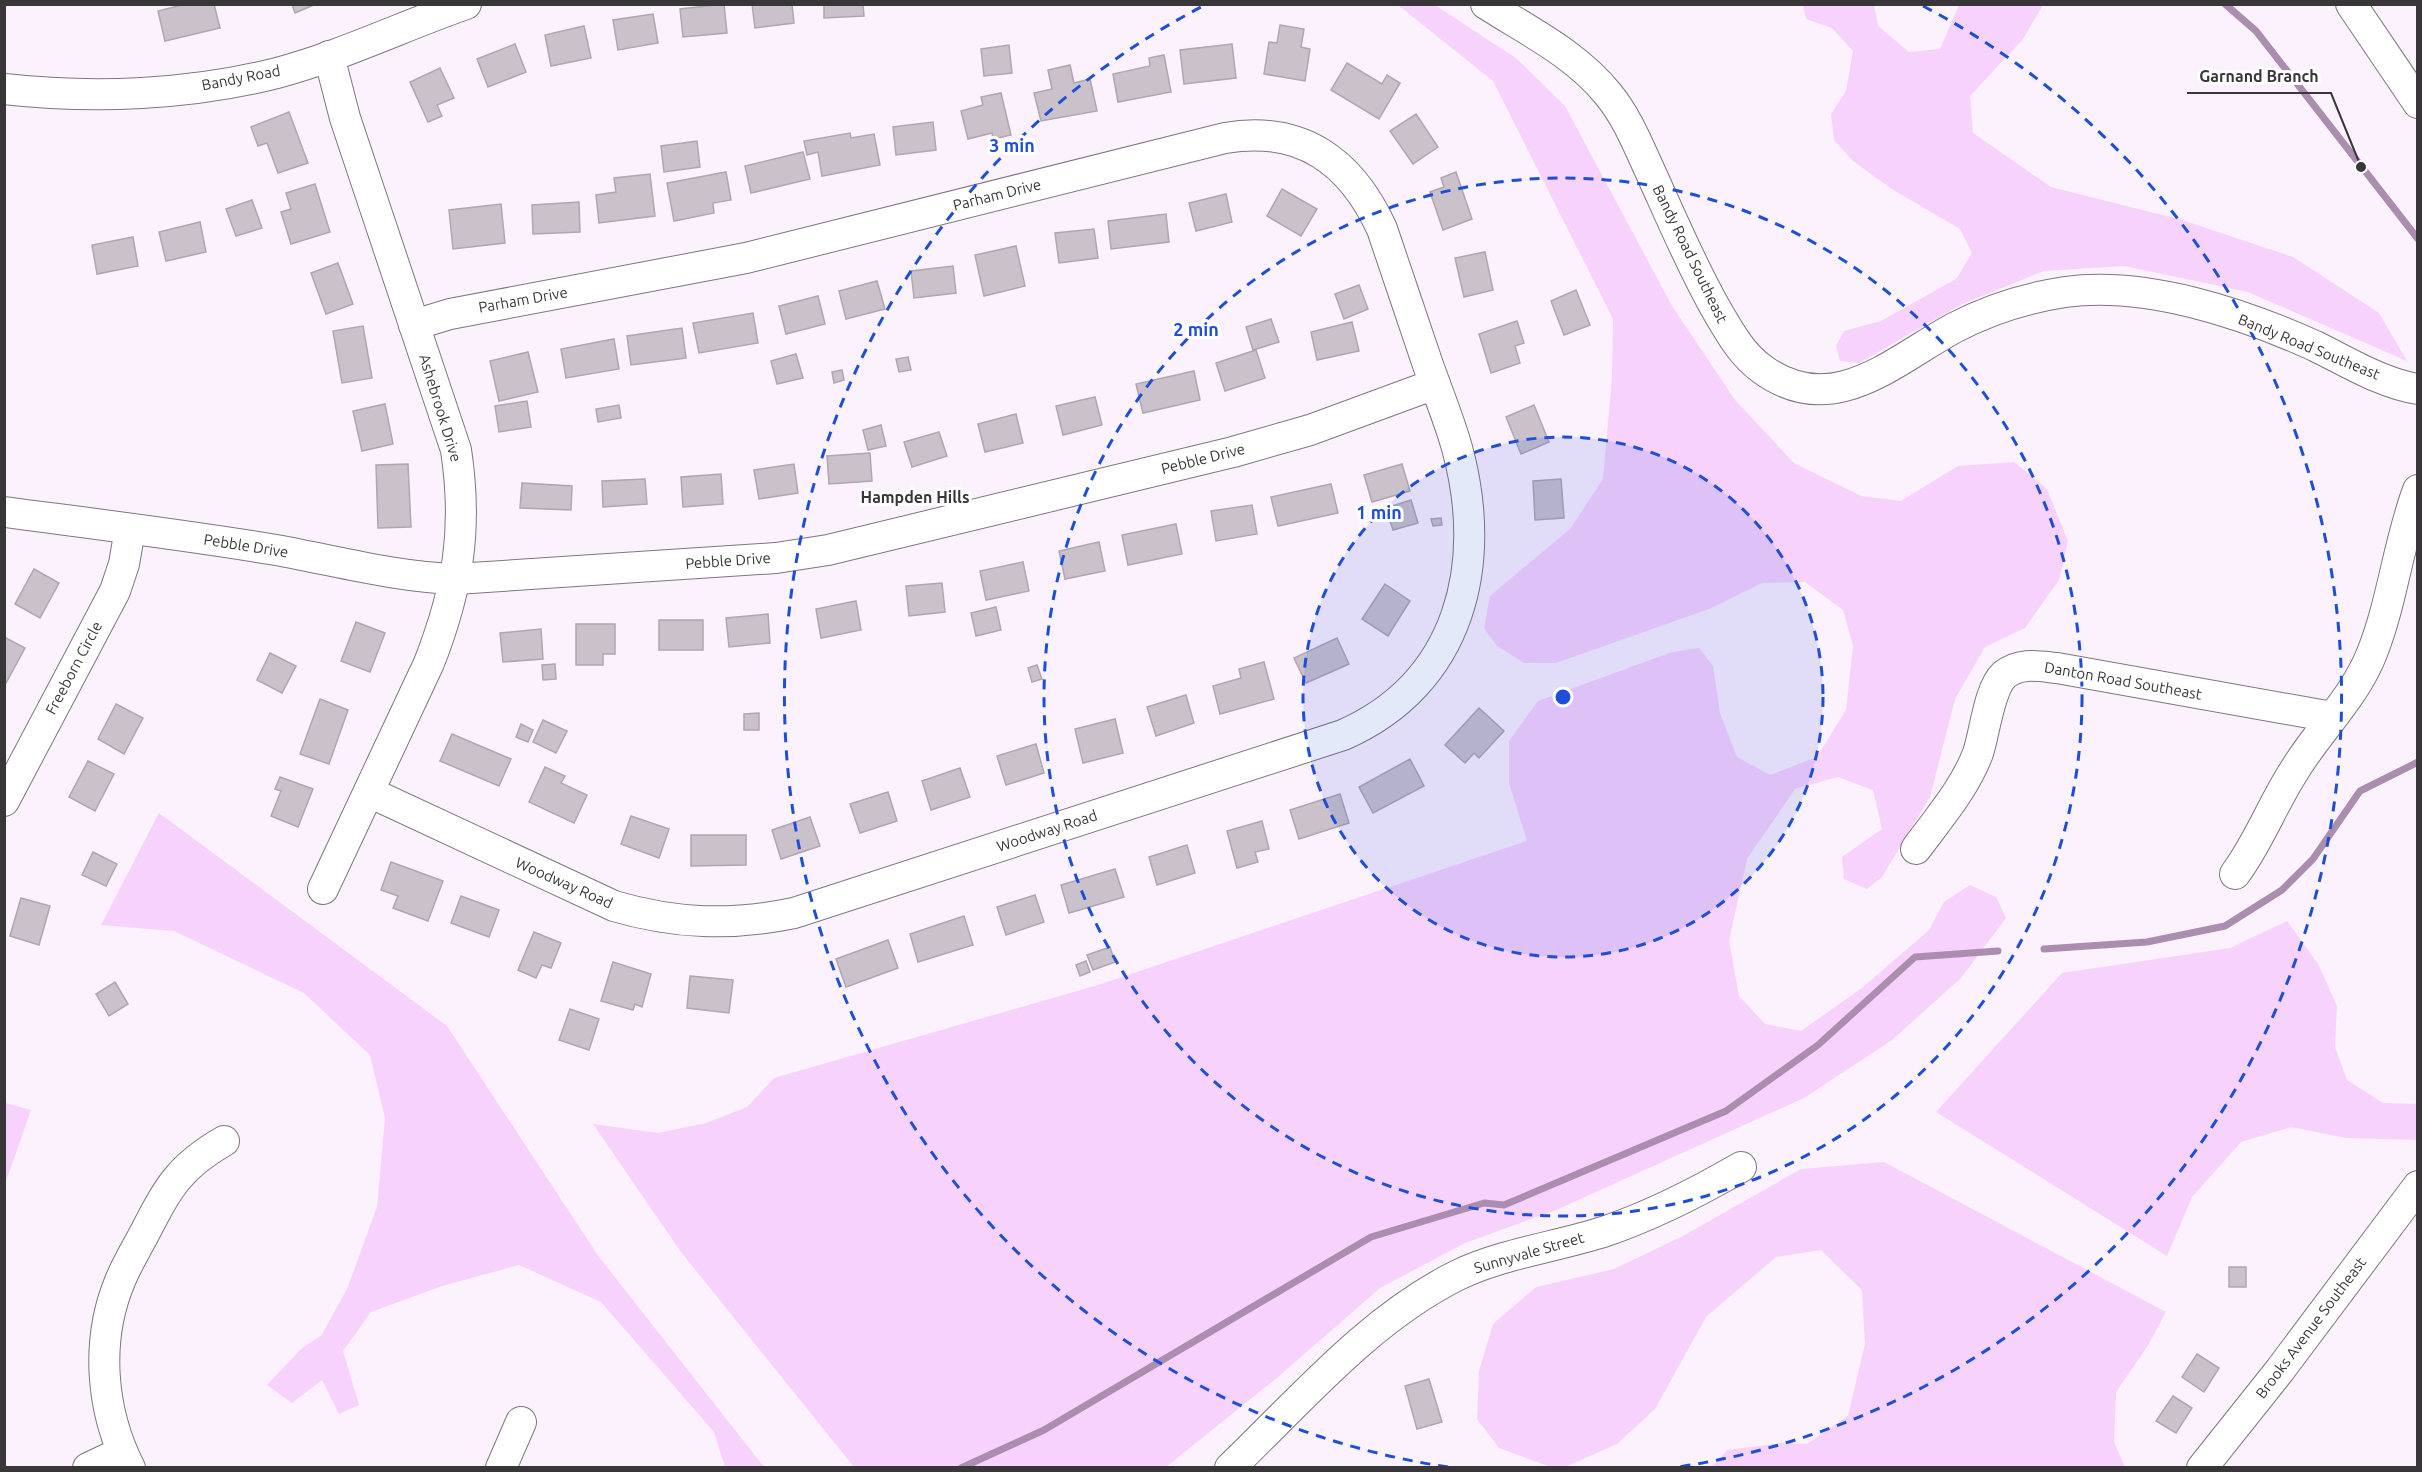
<svg xmlns="http://www.w3.org/2000/svg" width="2422" height="1472" viewBox="0 0 2422 1472" font-family="Ubuntu,sans-serif">
	<style>
		.green { fill: #f7d2fc }
		.lines { fill: none; stroke-linecap: round; stroke-linejoin: round }
		.stream { stroke: #ab8eaf; stroke-width: 7 }
		.building { fill: #cac1cb; stroke: #afa6b0; stroke-width: 1.5 }
		.minor-casing { stroke: #7e767f; stroke-width: 32 }
		.minor { stroke: #fff; stroke-width: 30 }
		.ring { fill: none; stroke: #1d4ed8; stroke-width: 3; stroke-dasharray: 10 8 }
		.labels { text-anchor: middle; stroke-width: 6; stroke-linejoin: round; paint-order: stroke }
		.street-label { font-size: 15px; fill: #39363a; stroke: #fff }
		.neighbourhood-label { font-size: 16px; font-weight: bold; fill: #39363a; stroke: #fff }
		.centre { fill: #1d4ed8; stroke: #fff; stroke-width: 3 }
		.ring-label { font-size: 18px; text-anchor: middle; font-weight: bold; fill: #1d4ed8; stroke: #fff; stroke-width: 6; stroke-linejoin: round; paint-order: stroke }
		.leader { fill: none; stroke: #39363a; stroke-width: 2 }
		.callout-dot { fill: #39363a; stroke: #fff; stroke-width: 2 }
		.callout-label { font-size: 16px; text-anchor: middle; font-weight: bold; fill: #39363a; stroke: #fff; stroke-width: 6; stroke-linejoin: round; paint-order: stroke }
	</style>
	<rect width="100%" height="100%" fill="#fcf2fd"/>
	<g class="green">
		<path d="M1398 5H1435L1517 59 1565 106 1672 306 1735 400 1794 463 1861 496 1901 501 1958 466 2014 462 2047 489 2068 541 2059 580 2025 628 1985 647 1955 699 1930 797 1882 877 1867 889 1844 879 1842 857 1882 829 1873 790 1838 777 1795 789 1747 859 1729 941 1739 996 1765 1024 1801 1031 1862 988 1929 930 1944 902 1970 885 1996 897 2006 918 1961 978 1892 1040 1804 1098 1556 1210 1465 1243 1380 1288 1278 1377 1166 1467H854L681 1252 593 1124 658 1133 706 1123 747 1107 774 1078 1098 985 1527 841 1509 783V741L1538 701 1672 652 1699 648 1713 666 1720 713 1737 757 1770 775 1817 757 1846 710 1853 646 1843 610 1805 582 1762 583 1709 609 1556 663H1524L1497 646 1484 628 1490 596 1570 529 1603 479 1612 378 1613 319 1493 81Z"/>
		<path d="M1803 5H1874L1878 26 1909 52 1940 49 1959 5H2043L2023 39 1970 96 1973 133 2051 187 2182 220 2293 257 2379 313 2407 361 2248 292 2124 266 2044 271 1962 304 1859 363 1840 361 1836 346 1844 331 1881 321 1956 279 1972 253 1960 229 1890 188 1853 161 1834 140 1831 114 1846 91 1853 51 1832 28 1806 19Z"/>
		<path d="M159 813 447 1026 599 1257 764 1467H725L714 1432 601 1302 519 1265 442 1286 371 1312 343 1351 359 1405 339 1414 322 1380 292 1403 267 1385 302 1348 321 1336 347 1289 377 1207 385 1118 370 1055 304 993 174 931 101 925Z"/>
		<path d="M2287 921 2318 964 2337 1006 2335 1047 2347 1080 2383 1103 2417 1104V1140L2346 1138 2291 1127 2241 1142 2192 1197 2167 1256 1936 1112 2062 973 2230 948Z"/>
		<path d="M5 1103 31 1110 5 1184 4 1103Z"/>
		<path d="M1884 1162 2166 1312 2147 1347 2116 1392 2114 1442 2125 1467H1712L1727 1450 1781 1443 1807 1444 1848 1416 1865 1344 1862 1290 1821 1250 1776 1257 1706 1317 1655 1409 1617 1444 1565 1467H1551L1499 1448 1477 1419 1479 1371 1493 1324 1536 1287 1614 1269 1683 1236 1801 1169Z"/>
	</g>
	<g class="lines">
		<g class="stream">
			<path d="M2225 4 2256 31 2418 239"/>
			<path d="M2044 949 2147 942 2225 926 2282 890 2313 859 2360 791 2418 762"/>
			<path d="M961 1468 1044 1430 1371 1237 1484 1203 1504 1205 1726 1111 1818 1045 1915 957 1998 951"/>
		</g>
	</g>
	<g class="building">
		<path d="M186 4H214L220 28 165 41 158 11Z"/>
		<path d="M292 4H316L295 13Z"/>
		<path d="M724 4 727 33 683 37 680 9Z"/>
		<path d="M752 4H792L794 23 755 28Z"/>
		<path d="M824 4H863L864 16 824 18Z"/>
		<path d="M653 14 658 43 618 50 613 20Z"/>
		<path d="M1280 25 1304 29 1301 47 1310 49 1305 81 1264 74 1269 42 1277 43Z"/>
		<path d="M584 26 591 58 551 66 545 35Z"/>
		<path d="M515 44 526 72 488 87 477 59Z"/>
		<path d="M1232 44 1236 78 1184 84 1180 50Z"/>
		<path d="M1009 45 1012 73 984 76 981 49Z"/>
		<path d="M1164 55 1171 92 1118 102 1113 74 1150 66 1149 58Z"/>
		<path d="M1347 63 1382 84 1387 75 1400 83 1379 119 1331 90Z"/>
		<path d="M1070 65 1074 83 1090 79 1097 111 1041 121 1034 93 1052 89 1048 70Z"/>
		<path d="M440 68 454 98 437 105 442 116 428 122 410 82Z"/>
		<path d="M1001 93 1011 135 993 139 992 133 968 139 961 111 983 105 981 97Z"/>
		<path d="M289 112 308 163 278 173 267 143 258 146 251 127Z"/>
		<path d="M1416 114 1438 147 1413 164 1390 131Z"/>
		<path d="M933 122 936 150 896 155 893 127Z"/>
		<path d="M850 133 851 138 874 134 880 165 822 176 818 152 807 155 804 141Z"/>
		<path d="M697 141 700 167 664 172 661 146Z"/>
		<path d="M803 152 810 179 751 193 745 166Z"/>
		<path d="M726 172 731 200 713 203 714 213 674 221 667 183Z"/>
		<path d="M1456 172 1472 219 1443 230 1430 192 1444 187 1441 178Z"/>
		<path d="M650 174 655 216 599 223 596 195 616 192 614 178Z"/>
		<path d="M315 184 330 232 291 244 281 212 291 209 286 193Z"/>
		<path d="M1282 189 1317 209 1301 236 1267 216Z"/>
		<path d="M1226 194 1232 222 1196 231 1189 203Z"/>
		<path d="M252 200 262 228 236 236 226 209Z"/>
		<path d="M579 202 580 232 533 234 532 205Z"/>
		<path d="M501 204 505 243 453 249 449 210Z"/>
		<path d="M1166 214 1169 242 1111 249 1108 221Z"/>
		<path d="M200 222 206 252 166 261 159 232Z"/>
		<path d="M1094 229 1098 258 1059 263 1055 233Z"/>
		<path d="M133 237 138 266 97 274 92 245Z"/>
		<path d="M1016 246 1025 286 984 296 975 255Z"/>
		<path d="M1485 252 1493 290 1464 297 1455 258Z"/>
		<path d="M338 263 353 304 326 314 311 273Z"/>
		<path d="M953 266 956 293 914 298 911 271Z"/>
		<path d="M877 281 885 309 846 319 839 291Z"/>
		<path d="M1359 285 1368 309 1344 319 1335 294Z"/>
		<path d="M1576 290 1590 325 1564 335 1551 301Z"/>
		<path d="M818 296 825 324 786 334 779 306Z"/>
		<path d="M753 313 758 343 699 353 693 323Z"/>
		<path d="M1271 319 1279 342 1253 350 1246 327Z"/>
		<path d="M1517 321 1524 343 1515 346 1520 363 1491 373 1479 334Z"/>
		<path d="M1352 322 1359 351 1317 360 1311 332Z"/>
		<path d="M363 326 372 378 342 383 333 331Z"/>
		<path d="M682 328 686 358 631 365 627 336Z"/>
		<path d="M614 339 619 369 566 378 561 349Z"/>
		<path d="M1256 350 1265 378 1225 391 1216 363Z"/>
		<path d="M528 352 538 392 499 401 490 361Z"/>
		<path d="M796 354 803 378 777 384 771 361Z"/>
		<path d="M908 357 911 370 899 372 896 359Z"/>
		<path d="M842 370 844 380 834 383 832 372Z"/>
		<path d="M1194 371 1200 400 1143 413 1136 384Z"/>
		<path d="M1095 397 1102 425 1063 435 1056 406Z"/>
		<path d="M527 401 531 427 499 432 495 406Z"/>
		<path d="M385 404 393 444 362 451 353 411Z"/>
		<path d="M619 405 621 418 598 422 596 409Z"/>
		<path d="M1534 405 1549 442 1521 454 1506 417Z"/>
		<path d="M1016 414 1023 443 985 452 978 424Z"/>
		<path d="M881 425 886 446 868 450 863 430Z"/>
		<path d="M939 432 947 456 912 467 904 442Z"/>
		<path d="M870 453 872 481 829 484 827 456Z"/>
		<path d="M408 464 411 527 378 528 376 465Z"/>
		<path d="M794 464 798 493 759 499 754 470Z"/>
		<path d="M1402 464 1410 491 1372 502 1364 475Z"/>
		<path d="M721 474 723 504 683 507 681 477Z"/>
		<path d="M645 479 647 504 603 507 602 481Z"/>
		<path d="M1561 479 1564 518 1535 520 1533 481Z"/>
		<path d="M522 483 572 486 571 510 520 508Z"/>
		<path d="M1331 484 1338 513 1278 526 1271 497Z"/>
		<path d="M1411 500 1418 523 1393 530 1386 508Z"/>
		<path d="M1252 505 1257 534 1216 541 1211 511Z"/>
		<path d="M1441 518 1442 525 1433 526 1431 519Z"/>
		<path d="M1176 524 1182 554 1128 565 1122 535Z"/>
		<path d="M1099 542 1105 571 1065 579 1059 551Z"/>
		<path d="M1023 562 1029 591 986 600 980 571Z"/>
		<path d="M34 569 59 583 40 618 15 604Z"/>
		<path d="M942 583 945 612 909 616 906 586Z"/>
		<path d="M1385 584 1410 601 1388 636 1362 619Z"/>
		<path d="M856 601 861 630 821 638 816 609Z"/>
		<path d="M996 607 1001 630 976 636 971 613Z"/>
		<path d="M768 614 770 643 729 647 726 618Z"/>
		<rect x="659" y="620" width="44" height="30"/>
		<path d="M356 622 385 633 370 672 341 661Z"/>
		<path d="M576 624H615V654H603V665H576Z"/>
		<path d="M541 629 543 659 503 662 500 633Z"/>
		<path d="M4 637 25 648 6 683 4 682Z"/>
		<path d="M1337 638 1349 664 1306 683 1294 658Z"/>
		<path d="M270 653 296 666 282 693 257 680Z"/>
		<path d="M1264 662 1274 699 1220 714 1213 686 1241 678 1239 669Z"/>
		<path d="M555 664 556 679 543 680 542 665Z"/>
		<path d="M1037 665 1042 679 1032 682 1028 668Z"/>
		<path d="M1186 695 1194 723 1156 736 1147 707Z"/>
		<path d="M320 699 348 710 329 764 300 754Z"/>
		<path d="M116 704 143 718 124 754 98 739Z"/>
		<path d="M1479 708 1504 731 1479 758 1474 753 1465 763 1445 745Z"/>
		<path d="M759 713V730H744V714Z"/>
		<path d="M1115 719 1123 753 1083 763 1075 729Z"/>
		<path d="M543 720 567 731 556 753 533 742Z"/>
		<path d="M521 724 533 730 528 742 516 737Z"/>
		<path d="M452 734 511 759 499 786 440 761Z"/>
		<path d="M1036 744 1044 773 1006 785 997 756Z"/>
		<path d="M1410 759 1424 786 1373 813 1359 787Z"/>
		<path d="M88 761 114 774 95 811 69 797Z"/>
		<path d="M545 767 565 776 561 783 587 795 574 823 529 802Z"/>
		<path d="M960 768 970 797 931 810 922 781Z"/>
		<path d="M280 777 313 789 298 827 271 816 281 791 275 789Z"/>
		<path d="M888 792 897 821 860 833 850 804Z"/>
		<path d="M1340 794 1349 823 1299 839 1290 810Z"/>
		<path d="M631 816 669 829 659 858 621 844Z"/>
		<path d="M810 817 820 846 781 859 772 830Z"/>
		<path d="M1262 821 1269 849 1255 852 1258 862 1237 868 1227 831Z"/>
		<path d="M691 835H746V865L691 866Z"/>
		<path d="M1187 845 1195 873 1157 885 1149 857Z"/>
		<path d="M93 852 117 864 106 886 82 875Z"/>
		<path d="M391 862 443 881 428 921 393 908 398 896 381 890Z"/>
		<path d="M1115 869 1124 897 1069 913 1061 885Z"/>
		<path d="M1035 895 1044 922 1006 935 997 907Z"/>
		<path d="M461 896 499 910 489 937 451 923Z"/>
		<path d="M21 898 50 906 39 945 10 936Z"/>
		<path d="M964 916 973 945 918 962 910 934Z"/>
		<path d="M534 932 561 943 551 968 542 965 536 978 518 970Z"/>
		<path d="M888 940 898 968 846 987 836 959Z"/>
		<path d="M1110 947 1115 962 1093 970 1087 955Z"/>
		<path d="M1086 961 1090 972 1080 976 1076 965Z"/>
		<path d="M613 962 651 974 642 1007 635 1004 633 1010 601 1001Z"/>
		<path d="M690 976 733 980 729 1013 687 1008Z"/>
		<path d="M115 982 128 1004 109 1016 96 994Z"/>
		<path d="M570 1009 599 1019 589 1050 559 1040Z"/>
		<rect x="2229" y="1267" width="17" height="20"/>
		<path d="M2197 1354 2219 1368 2204 1392 2182 1377Z"/>
		<path d="M1429 1379 1442 1422 1417 1429 1405 1386Z"/>
		<path d="M2173 1396 2192 1408 2176 1433 2156 1421Z"/>
	</g>
	<g class="lines">
		<g class="minor-casing">
			<g id="minor">
				<path d="M1486 4C1528 31 1576 54 1608 94 1627 117 1638 145 1650 171 1671 217 1691 265 1716 309 1729 331 1741 354 1762 369 1833 421 1893 361 1954 328 1988 310 2026 298 2065 292 2146 281 2242 313 2315 346 2346 361 2383 384 2418 389"/>
				<path d="M2351 4 2418 103"/>
				<path d="M4 89C94 99 190 95 277 73 341 56 403 26 466 4"/>
				<path d="M4 512C95 524 186 535 276 550 337 561 395 577 456 579L776 558 828 550 1233 452 1310 430 1435 384"/>
				<path d="M369 792 614 906C675 924 731 926 794 913L1343 735C1461 683 1489 564 1457 448 1449 419 1437 391 1427 362 1412 318 1397 273 1382 229 1351 161 1301 125 1225 138L746 258 450 314 414 325"/>
				<path d="M4 801 115 591 124 564 130 529"/>
				<path d="M1916 849C1938 819 1965 788 1978 753 1985 732 1989 689 2004 675 2020 662 2038 666 2057 668L2332 717"/>
				<path d="M2235 874C2259 842 2272 805 2294 771 2318 731 2355 697 2372 653 2393 600 2398 543 2418 490"/>
				<path d="M323 889 429 663C458 589 468 529 456 450L345 118 329 56"/>
				<path d="M88 1468 122 1452"/>
				<path d="M130 1468C101 1411 95 1341 120 1281 126 1266 135 1251 143 1236 167 1190 177 1168 224 1141"/>
				<path d="M501 1468 521 1422"/>
				<path d="M1230 1468C1301 1400 1369 1319 1458 1275 1504 1253 1557 1247 1606 1231 1653 1215 1698 1192 1741 1167"/>
				<path d="M2202 1468 2280 1370 2418 1186"/>
			</g>
		</g>
		<use href="#minor" class="minor"/>
	</g>
	<circle cx="1563" cy="697" r="260" fill="#1d4ed8" fill-opacity=".12"/>
	<g class="ring">
		<circle cx="1563" cy="697" r="260"/>
		<circle cx="1563" cy="697" r="519"/>
		<path d="M1448 1467A779 779 0 0 1 1203 6M1923 6A779 779 0 0 1 1678 1467"/>
	</g>
	<g class="labels">
		<g class="street-label">
			<text transform="translate(241 78) rotate(-11)" y="5">Bandy Road</text>
			<text transform="translate(997 195) rotate(-14)" y="5">Parham Drive</text>
			<text transform="translate(1690 254) rotate(64)" y="5">Bandy Road Southeast</text>
			<text transform="translate(523 300) rotate(-10)" y="5">Parham Drive</text>
			<text transform="translate(2309 347) rotate(22)" y="5">Bandy Road Southeast</text>
			<text transform="translate(440 408) rotate(73)" y="5">Ashebrook Drive</text>
			<text transform="translate(1203 459) rotate(-14)" y="5">Pebble Drive</text>
			<text transform="translate(246 546) rotate(9)" y="5">Pebble Drive</text>
			<text transform="translate(728 561) rotate(-4)" y="5">Pebble Drive</text>
			<text transform="translate(74 668) rotate(-62)" y="5">Freeborn Circle</text>
			<text transform="translate(2123 681) rotate(10)" y="5">Danton Road Southeast</text>
			<text transform="translate(1047 831) rotate(-18)" y="5">Woodway Road</text>
			<text transform="translate(564 883) rotate(24)" y="5">Woodway Road</text>
			<text transform="translate(1529 1253) rotate(-16)" y="5">Sunnyvale Street</text>
			<text transform="translate(2311 1328) rotate(-53)" y="5">Brooks Avenue Southeast</text>
		</g>
		<g class="neighbourhood-label">
			<text x="915" y="503">Hampden Hills</text>
		</g>
	</g>
	<circle cx="1563" cy="697" r="9" class="centre"/>
	<g class="ring-label">
		<text x="1012" y="152">3 min</text>
		<text x="1196" y="336">2 min</text>
		<text x="1379" y="519">1 min</text>
	</g>
	<path class="leader" d="M2361 167L2331 93H2187"/>
	<circle class="callout-dot" cx="2361" cy="167" r="6"/>
	<g class="callout-label">
		<text x="2259" y="82">Garnand Branch</text>
	</g>
	<rect width="2422" height="1472" fill="none" stroke="#39363a" stroke-width="12"/>
</svg>
